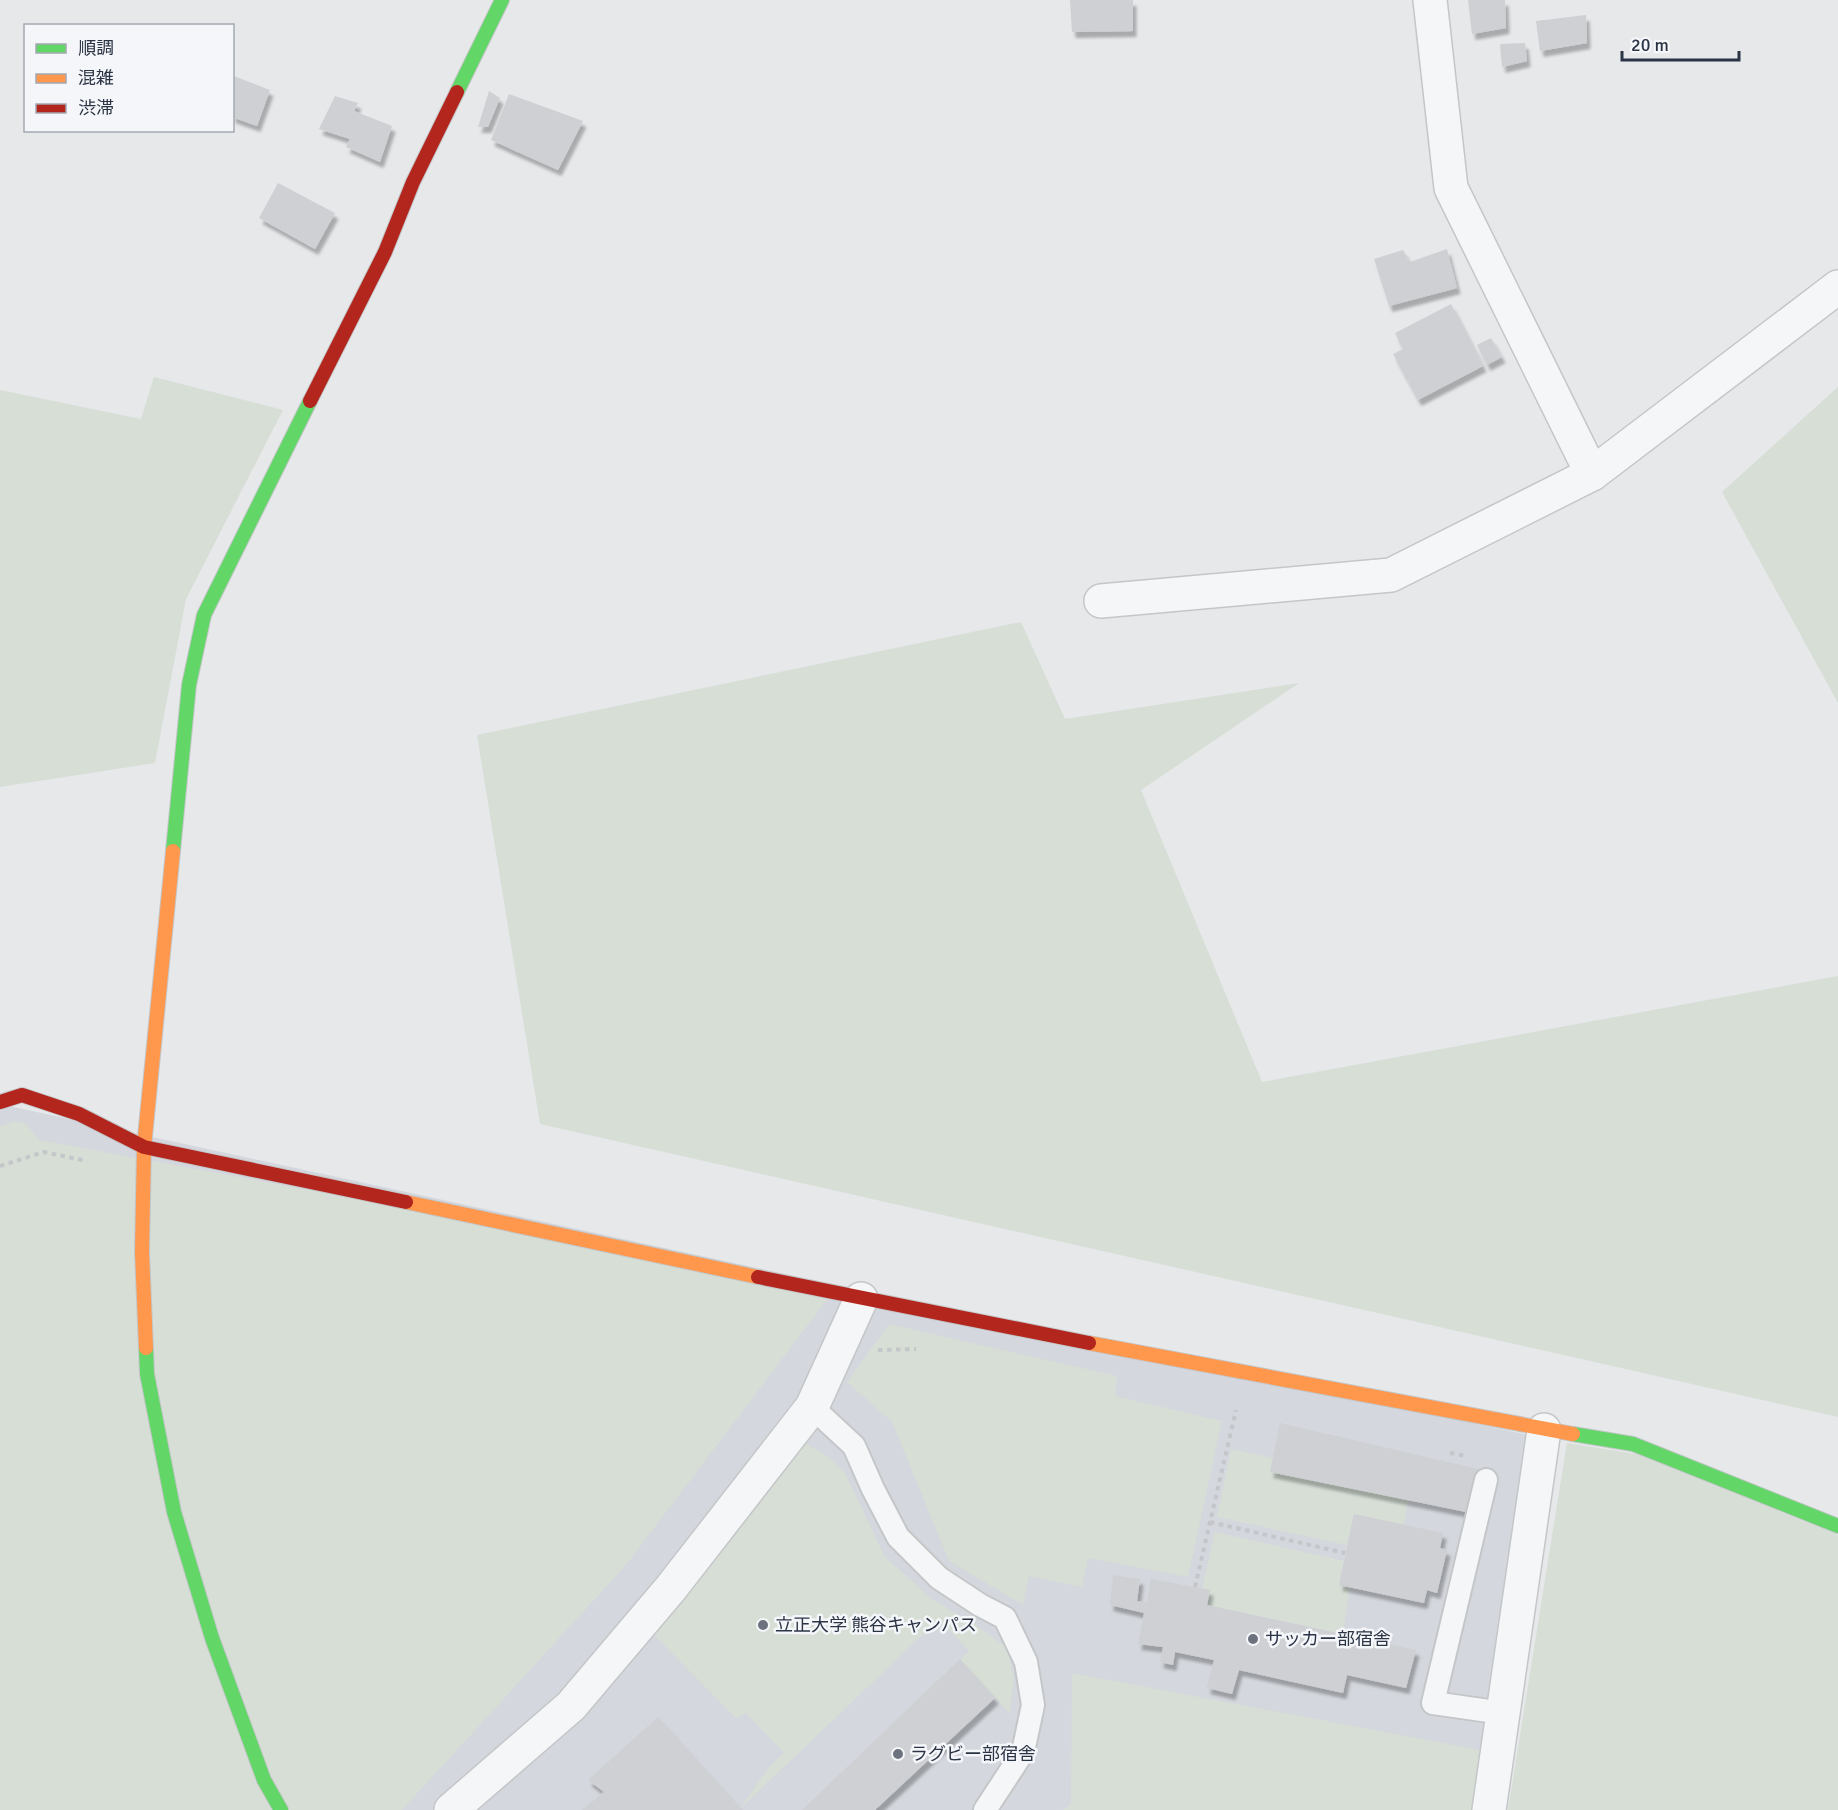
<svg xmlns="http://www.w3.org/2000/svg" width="1838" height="1810" viewBox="0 0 1838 1810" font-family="Signika,'Noto Sans JP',sans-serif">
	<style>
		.built { fill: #d4d7dd }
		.green { fill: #d6ded6 }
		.building { fill: #ced0d3; filter: url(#shadow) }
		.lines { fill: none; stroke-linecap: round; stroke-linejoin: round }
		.lane-casing { stroke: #c4c6c8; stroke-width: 26 }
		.street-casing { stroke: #c4c6c8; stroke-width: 36 }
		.fast-casing { stroke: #c4c6c8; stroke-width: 16 }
		.slow-casing { stroke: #c4c6c8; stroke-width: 16 }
		.jam-casing { stroke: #c4c6c8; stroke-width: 16 }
		.path { stroke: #c5c6ca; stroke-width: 4; stroke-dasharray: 4.5 4.5; stroke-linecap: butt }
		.lane { stroke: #f5f6f7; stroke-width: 22 }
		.street { stroke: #f5f6f7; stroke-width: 33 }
		.fast { stroke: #63d668; stroke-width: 14 }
		.slow { stroke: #ff974d; stroke-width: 14 }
		.jam { stroke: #b3261e; stroke-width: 14 }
		.poi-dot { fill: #6c737f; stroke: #f4f6f9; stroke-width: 2 }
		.labels { text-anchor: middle; stroke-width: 5; stroke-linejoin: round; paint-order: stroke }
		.poi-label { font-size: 18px; fill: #2b3445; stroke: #f4f6f9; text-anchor: start }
	</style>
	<defs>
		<filter id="shadow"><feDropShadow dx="3.5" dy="6" stdDeviation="1.5" flood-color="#0004"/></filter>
	</defs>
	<rect width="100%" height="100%" fill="#e6e8ea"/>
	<path class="built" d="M0 1104 1556 1441 1495 1810H0Z"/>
	<g class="green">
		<path d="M154 377 283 410 186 599 155 763 0 787V390L141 419Z"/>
		<path d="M1838 387V703L1722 492Z"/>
		<path d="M1021 622 1065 719 1299 683 1141 790 1262 1082 1838 976V1417L540 1124 477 735Z"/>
		<path d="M16 1121 25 1123 40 1140 836 1288 626 1565 402 1810H0V1126Z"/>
		<path d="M889 1324 1117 1376 1115 1396 1222 1421 1188 1577 1088 1558 1082 1587 1029 1576 1023 1605 949 1561 892 1422 847 1382Z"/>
		<path d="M802 1441 827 1456 844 1471 885 1557 932 1599 976 1625 1007 1648 1014 1678 1010 1714 960 1659 969 1651 939 1619 740 1809 768 1768 784 1753 746 1713 737 1719 652 1633Z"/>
		<path d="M1567 1443 1636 1454 1838 1535V1810H1508Z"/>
		<path d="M1231 1449 1273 1458 1408 1500 1404 1525 1354 1514 1347 1545 1217 1517Z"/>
		<path d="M1215 1532 1344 1561 1339 1584 1350 1587 1343 1634 1207 1605 1210 1590 1202 1588Z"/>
		<path d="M1072 1673 1486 1751 1477 1810H1063L1071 1804Z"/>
	</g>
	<g class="building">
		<path d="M1070 0H1133V31L1072 32Z"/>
		<path d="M1468 0H1505L1506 28 1472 34Z"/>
		<path d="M1586 15 1587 43 1540 51 1536 21Z"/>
		<path d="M1525 43 1527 61 1502 67 1500 44Z"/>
		<path d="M234 76 270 90 257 126 232 117Z"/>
		<path d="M489 91 500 98 488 127H478Z"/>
		<path d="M509 94 583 121 558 170 491 140Z"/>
		<path d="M335 96 358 103 354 111 392 126 380 162 346 147 350 139 319 129Z"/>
		<path d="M278 183 335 213 315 249 259 218Z"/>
		<path d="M1447 249 1457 288 1389 306 1374 259 1403 250 1410 262Z"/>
		<path d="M1451 304 1483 366 1418 400 1393 354 1403 349 1395 333Z"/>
		<path d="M1491 338 1502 357 1487 365 1477 345Z"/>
		<path d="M1280 1423 1482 1470 1471 1513 1270 1472Z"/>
		<path d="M1354 1514 1443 1533 1440 1548 1447 1550 1437 1593 1427 1590 1424 1603 1339 1585Z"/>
		<path d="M1113 1575 1140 1579 1137 1601 1147 1603 1151 1579 1210 1590 1207 1605 1416 1650 1406 1688 1347 1675 1343 1693 1239 1670 1232 1694 1207 1688 1214 1660 1175 1652 1173 1665 1160 1662 1163 1647 1138 1644 1144 1613 1110 1605Z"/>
		<path d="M960 1659 995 1698 875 1810H802Z"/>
		<path d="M658 1717 742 1810H582L604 1792 588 1780Z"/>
	</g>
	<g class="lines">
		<g class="lane-casing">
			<g id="lane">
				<path d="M812 1407 854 1446 873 1489 898 1537 939 1578 980 1605 1005 1618 1026 1662 1033 1705 1023 1752 985 1810"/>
				<path d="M1486 1480 1433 1703 1503 1713"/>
			</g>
		</g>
		<g class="street-casing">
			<g id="street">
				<path d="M1430 0 1451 188 1592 474"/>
				<path d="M1101 601 1391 575 1592 474 1838 287"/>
				<path d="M451 1810 571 1706 671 1588 812 1407 861 1299"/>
				<path d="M1489 1810 1544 1430"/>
			</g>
		</g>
		<g class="fast-casing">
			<g id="fast">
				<path d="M457 92 502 0"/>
				<path d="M173 851 189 685 204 615 310 401"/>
				<path d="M146 1348 147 1374 174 1512 212 1638 264 1780 281 1810"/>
				<path d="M1573 1434 1633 1444 1838 1526"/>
			</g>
		</g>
		<g class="slow-casing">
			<g id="slow">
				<path d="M406 1202 758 1277"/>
				<path d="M1089 1343 1573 1434"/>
				<path d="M146 1348 142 1252 144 1147 173 851"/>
			</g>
		</g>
		<g class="jam-casing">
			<g id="jam">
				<path d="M310 401 385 252 413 182 457 92"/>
				<path d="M0 1102 22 1095 79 1114 144 1147 406 1202"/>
				<path d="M758 1277 1089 1343"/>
			</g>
		</g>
		<g class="path">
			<path d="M0 1166 44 1152 87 1161"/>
			<path d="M878 1350 916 1349"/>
			<path d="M1450 1453 1466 1456"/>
			<path d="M1210 1522 1345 1553"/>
			<path d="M1195 1587 1236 1410"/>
		</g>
		<use href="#lane" class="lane"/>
		<use href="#street" class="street"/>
		<use href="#fast" class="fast"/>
		<use href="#slow" class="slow"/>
		<use href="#jam" class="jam"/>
	</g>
	<g class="poi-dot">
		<circle cx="763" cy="1625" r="6"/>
		<circle cx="1253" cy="1639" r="6"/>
		<circle cx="898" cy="1754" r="6"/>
	</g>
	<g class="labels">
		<g class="poi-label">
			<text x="775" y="1631">立正大学 熊谷キャンパス</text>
			<text x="1265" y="1645">サッカー部宿舎</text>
			<text x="910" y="1760">ラグビー部宿舎</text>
		</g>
	</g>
	<rect x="24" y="24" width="210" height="108" fill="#f4f6f9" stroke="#a4a8b1" stroke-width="1.5"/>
	<rect x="36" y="44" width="30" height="9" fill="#63d668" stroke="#a4a8b1" stroke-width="1.5"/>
	<text x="78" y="54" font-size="18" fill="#2b3445">順調</text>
	<rect x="36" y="74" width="30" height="9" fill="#ff974d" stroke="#a4a8b1" stroke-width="1.5"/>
	<text x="78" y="84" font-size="18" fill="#2b3445">混雑</text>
	<rect x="36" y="104" width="30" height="9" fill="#b3261e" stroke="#a4a8b1" stroke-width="1.5"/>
	<text x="78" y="114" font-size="18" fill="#2b3445">渋滞</text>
	<path d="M1622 51v9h117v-9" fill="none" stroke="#2b3445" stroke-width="3"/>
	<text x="1631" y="51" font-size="18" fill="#2b3445" stroke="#f4f6f9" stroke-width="4.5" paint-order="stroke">20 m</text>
</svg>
